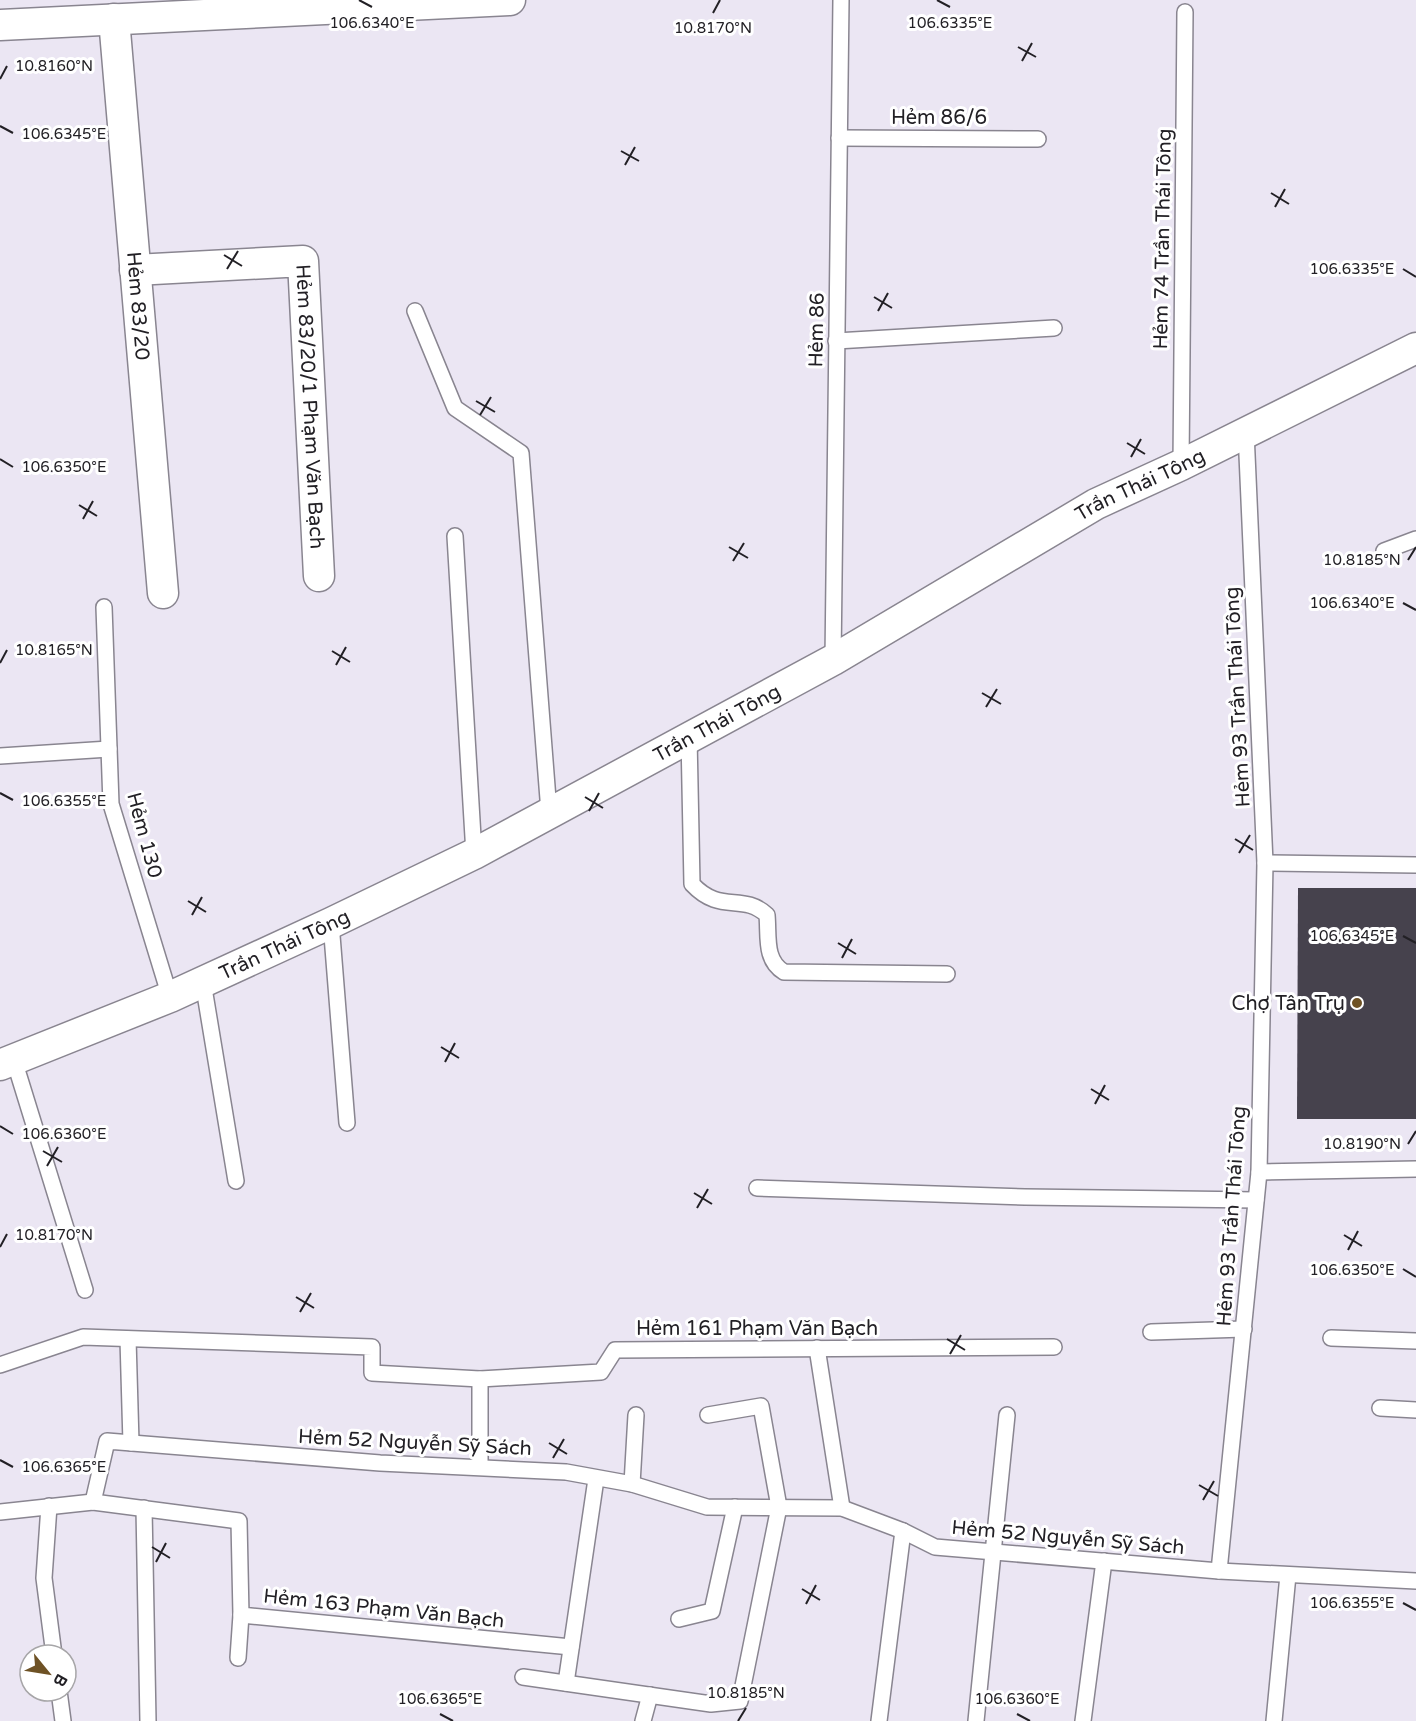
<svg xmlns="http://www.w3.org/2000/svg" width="1416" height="1721" viewBox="0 0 1416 1721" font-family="'Varela Round',sans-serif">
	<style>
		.building { fill: #46424d }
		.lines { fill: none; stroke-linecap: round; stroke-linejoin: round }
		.service-casing { stroke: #898590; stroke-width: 18 }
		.minor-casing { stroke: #898590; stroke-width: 33 }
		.service { stroke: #fff; stroke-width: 15 }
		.minor { stroke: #fff; stroke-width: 30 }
		.ticks { fill: none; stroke: #222025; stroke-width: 2 }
		.poi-dot { fill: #6e5225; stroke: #fff; stroke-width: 2 }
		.labels { text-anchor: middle; stroke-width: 6; stroke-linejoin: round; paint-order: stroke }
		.street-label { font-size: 20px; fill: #222025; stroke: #fff }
		.poi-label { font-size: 20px; fill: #222025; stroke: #fff; text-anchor: end }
		.ticks-label { font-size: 15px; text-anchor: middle; fill: #222025; stroke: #fff; stroke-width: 6; stroke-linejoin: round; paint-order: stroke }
	</style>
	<rect width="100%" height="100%" fill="#ebe6f3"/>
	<path class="building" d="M1298 888H1416V1119H1297Z"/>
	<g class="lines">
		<g class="service-casing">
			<g id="service">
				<path d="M839 138 1038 139"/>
				<path d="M415 311 455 408 521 453 549 812"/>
				<path d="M836 341 1054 328"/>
				<path d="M1181 465 1185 12"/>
				<path d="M455 536 474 854"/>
				<path d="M1384 551 1416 539"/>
				<path d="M104 607 111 804 170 997"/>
				<path d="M833 660 841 0"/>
				<path d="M689 737 692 884C721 915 742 892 767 915 769 936 764 960 784 972L947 974"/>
				<path d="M0 756 109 749"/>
				<path d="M1265 863 1416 865"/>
				<path d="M331 923 347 1123"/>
				<path d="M203 982 236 1181"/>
				<path d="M14 1060 85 1290"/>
				<path d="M1259 1172 1416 1169"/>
				<path d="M757 1188 1025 1197 1256 1200"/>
				<path d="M1151 1332 1244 1329"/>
				<path d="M1331 1338 1416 1341"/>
				<path d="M128 1339 131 1443"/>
				<path d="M817 1348 842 1508"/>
				<path d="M0 1365 83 1337 372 1347V1373L480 1379 601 1372 615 1350 1054 1347"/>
				<path d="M480 1379V1467"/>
				<path d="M1380 1408 1416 1410"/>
				<path d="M632 1484 636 1415"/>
				<path d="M93 1502 107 1441 380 1463 566 1472 632 1484 707 1507 842 1508 903 1531 935 1547 1219 1571 1416 1581"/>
				<path d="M49 1506 44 1578 54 1655"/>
				<path d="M144 1508 148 1721"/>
				<path d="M0 1512 93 1502 239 1521 241 1615 571 1647"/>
				<path d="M1219 1571 1259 1172 1265 863 1246 432"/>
				<path d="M679 1619 712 1611 735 1507"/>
				<path d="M238 1658 241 1615"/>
				<path d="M523 1677 711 1704 740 1701 779 1507 761 1406 708 1415"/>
				<path d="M566 1683 596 1479"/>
				<path d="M59 1691 63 1721"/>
				<path d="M643 1721 650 1695"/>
				<path d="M879 1721 903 1531"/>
				<path d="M976 1721 1007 1415"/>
				<path d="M1083 1721 1104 1561"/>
				<path d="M1274 1721 1288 1575"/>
			</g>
		</g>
		<g class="minor-casing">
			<g id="minor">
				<path id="s1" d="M114 19 163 593"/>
				<path d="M0 25 510 0"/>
				<path id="s2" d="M135 270 303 261 319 576"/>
				<path id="s3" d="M0 1065 170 997 331 923 474 854 833 660 1096 504 1181 465 1416 348"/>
			</g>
		</g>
		<use href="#service" class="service"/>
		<use href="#minor" class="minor"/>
	</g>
	<path class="ticks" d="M359 0 372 7M937 0 950 7M713 13 720 0M1018 47 1036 57M1022 61 1032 43M0 79 7 66M0 126 13 133M621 151 639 161M625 165 635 147M1271 193 1289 204M1275 207 1285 189M224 255 242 266M227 269 238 251M1403 269 1416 277M874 297 892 308M878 311 888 293M476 401 495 412M480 415 491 397M1127 443 1145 454M1131 457 1141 439M0 459 13 467M79 505 97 516M83 519 93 501M729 547 748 558M1408 560 1416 547M733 561 744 543M1403 603 1416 610M332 651 350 662M0 663 7 650M336 665 346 647M982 693 1001 704M986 707 997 689M0 793 13 800M585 797 603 808M589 811 599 793M1235 839 1253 850M1239 853 1250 835M188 901 206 912M192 915 202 897M1403 936 1416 943M838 943 856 954M842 958 852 939M441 1047 459 1058M445 1062 455 1043M1091 1089 1109 1100M1095 1104 1105 1085M0 1126 13 1134M1408 1144 1416 1131M43 1151 62 1162M47 1166 58 1147M694 1193 712 1204M697 1208 708 1189M1344 1235 1362 1246M0 1247 7 1234M1348 1250 1358 1231M1403 1269 1416 1277M296 1297 314 1308M300 1312 311 1293M947 1339 965 1350M950 1354 961 1335M549 1443 567 1454M553 1458 564 1439M0 1460 13 1467M1199 1485 1218 1496M1203 1500 1214 1481M152 1547 170 1558M156 1562 166 1543M802 1589 820 1600M1403 1603 1416 1610M806 1604 816 1585M440 1714 453 1721M1017 1714 1030 1721M738 1721 746 1708"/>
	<circle class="poi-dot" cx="1357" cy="1003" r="6"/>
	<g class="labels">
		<g class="street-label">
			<text x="939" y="124">Hẻm 86/6</text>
			<text transform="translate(1162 239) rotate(-89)" y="7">Hẻm 74 Trần Thái Tông</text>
			<text dy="7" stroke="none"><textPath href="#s1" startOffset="288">Hẻm 83/20</textPath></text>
			<text transform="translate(816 330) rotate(-89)" y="7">Hẻm 86</text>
			<text dy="7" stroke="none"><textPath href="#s2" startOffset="314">Hẻm 83/20/1 Phạm Văn Bạch</textPath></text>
			<text dy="7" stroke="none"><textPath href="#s3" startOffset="1281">Trần Thái Tông</textPath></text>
			<text transform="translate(1237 697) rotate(-93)" y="7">Hẻm 93 Trần Thái Tông</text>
			<text dy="7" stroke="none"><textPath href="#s3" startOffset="795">Trần Thái Tông</textPath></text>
			<text transform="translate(145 835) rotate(75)" y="7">Hẻm 130</text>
			<text dy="7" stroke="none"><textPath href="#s3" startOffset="309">Trần Thái Tông</textPath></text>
			<text transform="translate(1231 1216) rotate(-86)" y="7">Hẻm 93 Trần Thái Tông</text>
			<text x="757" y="1335">Hẻm 161 Phạm Văn Bạch</text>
			<text transform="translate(415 1442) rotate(3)" y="7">Hẻm 52 Nguyễn Sỹ Sách</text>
			<text transform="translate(1068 1537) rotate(5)" y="7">Hẻm 52 Nguyễn Sỹ Sách</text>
			<text transform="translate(384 1608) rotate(6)" y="7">Hẻm 163 Phạm Văn Bạch</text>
		</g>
		<g class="poi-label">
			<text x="1345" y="1010">Chợ Tân Trụ</text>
		</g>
	</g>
	<g class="ticks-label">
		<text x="372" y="28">106.6340°E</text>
		<text x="950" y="28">106.6335°E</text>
		<text x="713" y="33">10.8170°N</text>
		<text x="54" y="71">10.8160°N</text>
		<text x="64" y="139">106.6345°E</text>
		<text x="1352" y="274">106.6335°E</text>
		<text x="64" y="472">106.6350°E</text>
		<text x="1362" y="565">10.8185°N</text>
		<text x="1352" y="608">106.6340°E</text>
		<text x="54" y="655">10.8165°N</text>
		<text x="64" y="806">106.6355°E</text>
		<text x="1352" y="941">106.6345°E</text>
		<text x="64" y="1139">106.6360°E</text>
		<text x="1362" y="1149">10.8190°N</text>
		<text x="54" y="1240">10.8170°N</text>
		<text x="1352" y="1275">106.6350°E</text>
		<text x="64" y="1472">106.6365°E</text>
		<text x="1352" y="1608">106.6355°E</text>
		<text x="746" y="1698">10.8185°N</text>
		<text x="440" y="1704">106.6365°E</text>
		<text x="1017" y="1704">106.6360°E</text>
	</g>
	<g transform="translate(48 1673) rotate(120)"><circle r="28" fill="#ffffff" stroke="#a7a6a8" stroke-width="1.5"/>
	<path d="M0-4.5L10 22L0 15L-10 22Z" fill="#6e5225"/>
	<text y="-9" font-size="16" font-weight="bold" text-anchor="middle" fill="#222025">B</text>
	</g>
</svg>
